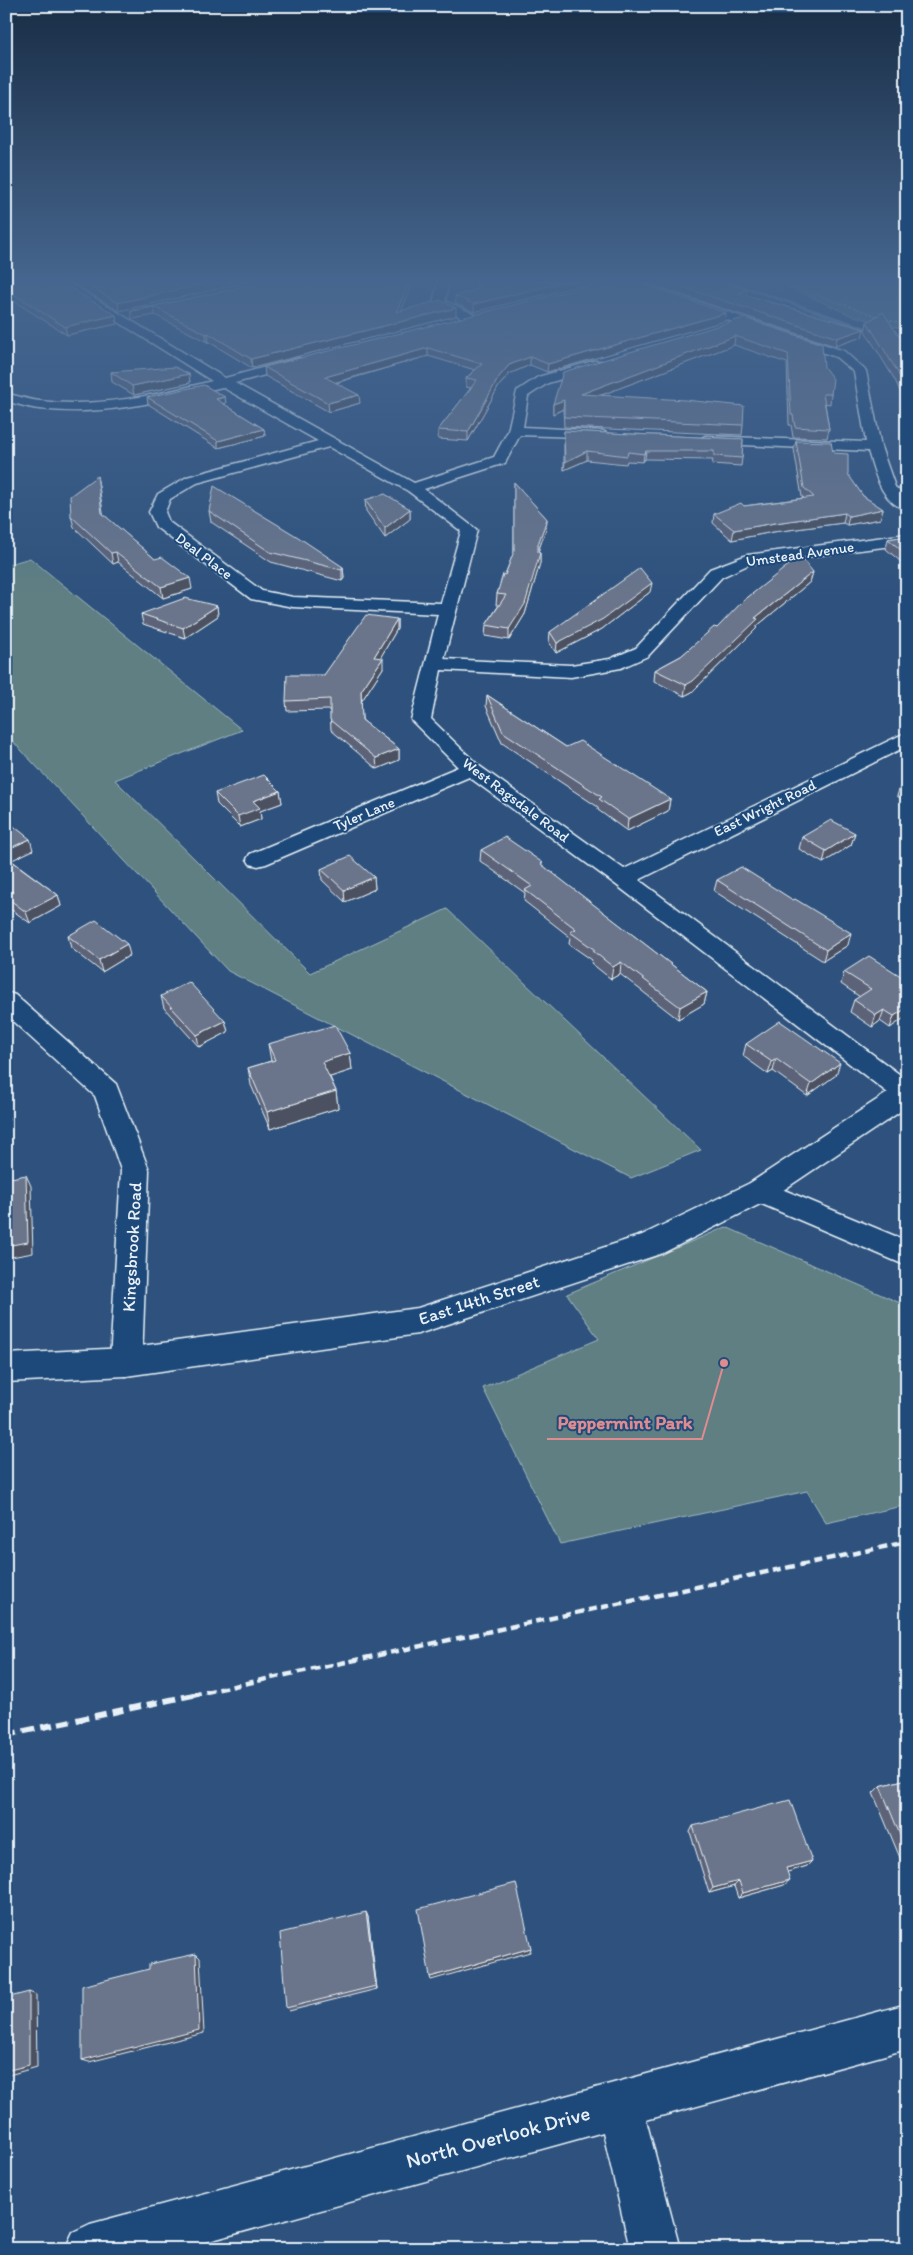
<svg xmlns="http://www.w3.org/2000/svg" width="913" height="2255" viewBox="0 0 913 2255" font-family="Itim,sans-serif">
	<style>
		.green { fill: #5e7f83; stroke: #a3b8be }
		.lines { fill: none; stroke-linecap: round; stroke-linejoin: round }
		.stream { stroke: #8eaac7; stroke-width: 3 }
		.street-casing { stroke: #e8f1f8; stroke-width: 3 }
		.secondary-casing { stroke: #e8f1f8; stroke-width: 3 }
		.path { stroke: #e8f1f8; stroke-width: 1; stroke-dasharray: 2.5 2; stroke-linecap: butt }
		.street { fill: #1f4a7a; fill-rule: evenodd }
		.secondary { fill: #1f4a7a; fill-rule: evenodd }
		.rail-far1 { stroke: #e8f1f8; stroke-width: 4.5; stroke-dasharray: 9 4.5; stroke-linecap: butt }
		.rail { stroke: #e8f1f8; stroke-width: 6; stroke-dasharray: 12 6; stroke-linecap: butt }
		.wall { fill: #5c6478; stroke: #e8f1f8 }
		.shaded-wall { fill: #4b5161; stroke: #e8f1f8 }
		.building { fill: #6b748b; stroke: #e8f1f8 }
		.labels { text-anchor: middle; stroke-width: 4; stroke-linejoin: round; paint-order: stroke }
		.far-street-label { font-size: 15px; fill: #e8f1f8; stroke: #1f4a7a }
		.street-label { font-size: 18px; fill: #e8f1f8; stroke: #1f4a7a }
		.near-street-label { font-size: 21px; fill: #e8f1f8; stroke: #1f4a7a }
		.leader { fill: none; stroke: #df8c90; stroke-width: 2 }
		.callout-dot { fill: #df8c90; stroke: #1f4a7a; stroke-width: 2 }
		.callout-label { font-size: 19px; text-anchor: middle; font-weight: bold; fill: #df8c90; stroke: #1f4a7a; stroke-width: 4; stroke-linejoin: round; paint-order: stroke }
	</style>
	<rect width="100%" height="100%" fill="#2e527d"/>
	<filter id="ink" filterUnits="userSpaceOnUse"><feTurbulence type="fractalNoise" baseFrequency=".02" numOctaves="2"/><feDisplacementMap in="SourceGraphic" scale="10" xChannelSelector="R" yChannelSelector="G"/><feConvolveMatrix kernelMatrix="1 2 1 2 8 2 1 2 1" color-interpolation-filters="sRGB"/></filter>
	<g filter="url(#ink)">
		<g class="green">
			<path d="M907 283V330L850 315 787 286Z"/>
			<path d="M30 558 242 730 115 780 310 973 447 909 701 1150 631 1178 228 971 6 734V565Z"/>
			<path d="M726 1227 907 1306V1505L826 1523 807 1491 560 1544 483 1388 599 1339 567 1294Z"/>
		</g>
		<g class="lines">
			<g class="stream">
				<path d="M729 282 873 331"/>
				<path d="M892 335 907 339"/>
			</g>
			<g class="street-casing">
				<g id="street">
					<path d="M55 282H68L225 378 299 358 303 359 305 362 303 365 235 383 414 483 494 457 508 431 517 391 538 377 594 361H602L604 364 602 367 548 383 528 396 523 427 603 431 610 435 608 438 520 435 505 463 424 489 477 530 444 659 571 665 610 659 636 648 710 569 747 555 907 534V544L750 564 722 577 648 656 621 668 571 677 441 670 431 719 478 765 624 869 907 732V746L639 880 907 1080V1103L897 1100 615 884 469 777 266 864 258 866 250 864 247 859 250 854 458 767 411 720 438 614 293 607 251 599 156 527 149 512 158 494 187 477 318 441 222 387C163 401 101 417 40 409 29 408 17 404 6 401V393C17 396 29 400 40 401 98 408 157 395 212 381ZM329 447 408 491 461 531 441 603 293 597 262 591 169 522 165 512 170 499 197 483Z"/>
					<path d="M438 282H449L445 301 478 316 480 319 478 322H470L435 304 433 302Z"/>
					<path d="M622 282H638L844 351 866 371 881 447 895 487 907 497V510C881 503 875 473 868 451L700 443 698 440 705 436 866 442 854 372 836 357 623 284Z"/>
					<path d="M6 992 15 995 116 1084 149 1170 142 1362 137 1372 126 1376 115 1372 110 1362 121 1170 95 1096 6 1015Z"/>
					<path d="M760 1180 907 1241V1266L750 1199 746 1191 750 1183Z"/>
					<path d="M907 2004V2049L646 2120 680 2249H630L603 2132 180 2249H65L73 2232 90 2224Z"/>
				</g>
			</g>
			<g class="secondary-casing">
				<path id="secondary" d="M907 1083V1107L770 1199 663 1253 418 1334 126 1376 6 1382V1354L126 1348 418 1308 642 1235 750 1183 898 1086Z"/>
			</g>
			<g class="path">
				<path d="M781 282 880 317"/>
				<path d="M886 319 907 325"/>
			</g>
			<use href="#street" class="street"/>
			<use href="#secondary" class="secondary"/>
			<path class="rail-far1" d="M192 1695 907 1542"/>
			<path class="rail" d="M6 1735 198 1694"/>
		</g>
		<g class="wall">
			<path d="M6 282 116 315 117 324 67 335 6 296Z"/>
			<path d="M71 282H248L119 311Z"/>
			<path d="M258 282H414L401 311 456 316 252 368 209 342H207L155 315 132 319 131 311 238 288Z"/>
			<path d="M476 282H595L474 312 455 303V296L477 289Z"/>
			<path d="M654 282H722L747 290 746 295 864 329 862 337 835 346 653 285Z"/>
			<path d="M726 313 725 321 547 372 530 365 509 374 499 386 468 441 438 439V430L471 388 466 387V378L475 370 428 356 336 383 360 403 329 412 265 376 264 367Z"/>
			<path d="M744 318 824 367 831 394 830 404 825 403 829 429 827 438 793 437 791 425H789L787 363 734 345 601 395 743 425 742 435 564 427 563 409 553 414V404Z"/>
			<path d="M867 322 907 348V407L895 380 865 331Z"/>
			<path d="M111 372 189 374 190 383 134 395 112 382Z"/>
			<path d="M147 397 226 403 224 404 264 429 265 436 218 448 148 404Z"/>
			<path d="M564 431 743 439 742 458 741 466 712 464 713 460 645 459 643 462 627 461 626 464 587 460 564 470Z"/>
			<path d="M796 441 833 453 863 496 883 509 880 519 847 525 843 523 773 532 732 540 713 523 714 514 744 506 804 498 802 497 794 449Z"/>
			<path d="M97 476 103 514 155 559 192 589 163 598 118 562 113 564 74 527 71 516Z"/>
			<path d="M514 482 547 519 546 529 538 552 540 553V563L525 614 509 640 485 636 486 625 499 605H496L497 594 514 552Z"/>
			<path d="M365 500 410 509V519L385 538 366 511Z"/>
			<path d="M209 511 343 567 344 578 342 581 271 562 211 522Z"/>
			<path d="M907 536V567L886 549 888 539Z"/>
			<path d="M813 572 810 582 757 626 756 629 692 692 684 696 654 681 655 670 681 656 717 628Z"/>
			<path d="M650 592 602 629 556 653 549 642 550 632Z"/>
			<path d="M217 606 218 616 185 638 143 624 141 614Z"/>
			<path d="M397 619V629L380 658 383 668 361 702 362 720 399 749V760L377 769 331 730 330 710 287 711 286 701 324 675Z"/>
			<path d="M487 695 566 747 670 799 668 811 627 831 598 810V807L502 743 486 706Z"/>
			<path d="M907 780V802L897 796 901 783Z"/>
			<path d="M280 791 282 803 260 811 261 819 240 827 217 804 215 793Z"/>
			<path d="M6 820 33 850 11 860 58 895 61 906 30 923 9 908 6 899Z"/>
			<path d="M855 833 851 845 823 863 799 849 802 837Z"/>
			<path d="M481 850 543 866 707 992 704 1004 678 1019 620 974 611 979 591 963 592 960 569 944 570 937 524 901 525 893 480 861Z"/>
			<path d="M321 869 374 877 375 889 345 902 322 880Z"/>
			<path d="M717 880 848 945 823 961 714 891Z"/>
			<path d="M68 936 130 955 102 972 71 948Z"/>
			<path d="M844 972 907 980V1016L890 1028 880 1021 872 1027 850 1012 854 1000 860 997 841 984Z"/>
			<path d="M161 996 225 1021 228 1032 199 1047 164 1008Z"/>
			<path d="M268 1044 350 1053 352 1070 330 1077 336 1091 338 1108 270 1129 251 1085 248 1068 271 1061Z"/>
			<path d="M746 1044 836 1075 807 1096 773 1071 768 1074 743 1056Z"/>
			<path d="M907 1779V1864L903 1865 873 1793 880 1786Z"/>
			<path d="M693 1826 807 1866 787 1872 784 1885 738 1898 734 1886 709 1893 690 1832Z"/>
			<path d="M366 1912 368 1917 377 1989 289 2011 286 2008Z"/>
		</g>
		<g class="shaded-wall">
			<path d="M212 282H248L119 311 118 303Z"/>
			<path d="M410 282H414L397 320 396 312Z"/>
			<path d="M565 282H595L474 312V304Z"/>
			<path d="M747 290 746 297 739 293Z"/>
			<path d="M154 307 155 315 132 319 131 311Z"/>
			<path d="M456 308V316L252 368 251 359Z"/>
			<path d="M726 313 725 321 547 372 548 364Z"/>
			<path d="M116 315 117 324 67 335 65 327Z"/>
			<path d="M864 329 862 337 835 346 837 338Z"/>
			<path d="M208 333 209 342H207L206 334Z"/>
			<path d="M735 336 734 345 580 403 581 394Z"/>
			<path d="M428 348V356L326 385 325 377Z"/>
			<path d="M530 357V365L509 374 499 386 468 441V432L499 377 509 365Z"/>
			<path d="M189 374 190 383 134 395 132 386Z"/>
			<path d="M359 395 360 403 329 412 328 403Z"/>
			<path d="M225 397 226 403 217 405 216 399Z"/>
			<path d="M564 400 563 409 553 414V404Z"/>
			<path d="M264 429 265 436 218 448V441Z"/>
			<path d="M587 451V460L564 470 565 462Z"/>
			<path d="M646 451 645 459 643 462 644 454Z"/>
			<path d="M97 476 99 486 105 524 102 513Z"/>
			<path d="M410 509V519L385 538V528Z"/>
			<path d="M883 509 880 519 847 525 849 516Z"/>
			<path d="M845 513 843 523 773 532 732 540 734 530 775 523Z"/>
			<path d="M547 519 546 529 537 554 538 544Z"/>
			<path d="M116 552 118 562 113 564 111 553Z"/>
			<path d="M540 553V563L525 614 509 640V629Z"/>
			<path d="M343 567 344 578 342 581V570Z"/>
			<path d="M813 572 810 582 757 626 756 629 692 692 684 696 686 685 755 618Z"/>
			<path d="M190 578 192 589 163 598 161 587Z"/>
			<path d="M652 583 650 592 602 629 556 653 557 643Z"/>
			<path d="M217 606 218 616 185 638 183 628Z"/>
			<path d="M397 619V629L375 667 374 657Z"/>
			<path d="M383 658V668L361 702 362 730 361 691Z"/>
			<path d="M399 749V760L377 769 376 758Z"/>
			<path d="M280 791 282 803 260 811 261 819 240 827 238 816 253 801Z"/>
			<path d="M670 799 668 811 627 831 628 819Z"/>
			<path d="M855 833 851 845 823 863 826 851Z"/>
			<path d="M30 839 33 850 6 863V850Z"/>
			<path d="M374 877 375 889 345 902 344 890Z"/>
			<path d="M58 895 61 906 30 923 26 912Z"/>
			<path d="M851 933 848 945 823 961 826 950Z"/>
			<path d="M127 944 130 955 102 972 99 960Z"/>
			<path d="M621 962 620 974 611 979 613 967Z"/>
			<path d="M707 992 704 1004 678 1019 680 1007Z"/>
			<path d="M907 1008V1016L890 1028 894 1016Z"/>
			<path d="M884 1010 880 1021 872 1027 876 1015Z"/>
			<path d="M225 1021 228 1032 199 1047 197 1035Z"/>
			<path d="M350 1053 352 1070 324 1079 322 1062Z"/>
			<path d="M776 1059 773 1071 768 1074 772 1062Z"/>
			<path d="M840 1063 836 1075 807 1096 811 1084Z"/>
			<path d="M336 1091 338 1108 270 1129 267 1112Z"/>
			<path d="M6 1113 9 1120 6 1122Z"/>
			<path d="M26 1175 31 1186 33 1253 6 1258V1246Z"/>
			<path d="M812 1861 807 1866 781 1874 786 1868Z"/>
			<path d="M790 1880 784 1885 738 1898 743 1893Z"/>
			<path d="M739 1881 734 1886 709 1893 713 1888Z"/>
			<path d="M366 1912 368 1917 377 1989 376 1986Z"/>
			<path d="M531 1948 530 1952 431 1980 430 1977Z"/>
			<path d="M196 1954 200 1958 204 2033 89 2062 82 2060Z"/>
			<path d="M6 1965 7 1966V2003H6Z"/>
			<path d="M29 1992 36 1995 37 2067 9 2075V2084L6 2085V2071Z"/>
		</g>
		<g class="building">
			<path d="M6 282H61L116 315 65 327 6 289Z"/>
			<path d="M83 282H212L118 303Z"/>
			<path d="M258 282H410L396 312 440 300 456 308 251 359 208 333 206 334 154 307 131 311 238 288Z"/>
			<path d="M477 282H565L474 304 455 296 479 289Z"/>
			<path d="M606 282H618L627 285 636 282 726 313 548 364 530 357 509 365 499 377 468 432 438 430 477 380 466 378 482 364 428 348 325 377 359 395 328 403 264 367Z"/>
			<path d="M667 282H722L747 290 739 293 864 329 837 338Z"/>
			<path d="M883 312 907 348V393L897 371 867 322Z"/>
			<path d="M744 318 822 344 824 367 833 379 831 394H823L829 429 795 427 793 415H791L788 354 735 336 581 394 685 400 744 406 743 425 564 417V400L553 404 563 372Z"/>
			<path d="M175 367 189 374 132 386 111 372Z"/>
			<path d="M204 385 225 397 216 399 264 429 218 441 147 397Z"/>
			<path d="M564 431 743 439 742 458 714 456V451H646L644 454 628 452 627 456 587 451 565 462Z"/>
			<path d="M796 441 831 442 833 453 848 454V474L863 496 883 509 849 516 845 513 775 523 734 530 714 514 741 503 744 506 814 497 804 488Z"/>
			<path d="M97 476 102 513 155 559 162 557 190 578 161 587 116 552 111 553 71 516 70 496Z"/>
			<path d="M514 482 547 519 538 544V552L540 553 525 604 509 629 486 625 506 595 497 594 503 574 505 575 514 551Z"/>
			<path d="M214 486 298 537 343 567 342 570 270 552 209 511Z"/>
			<path d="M385 494 410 509 385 528 365 500Z"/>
			<path d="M907 536V555L888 539Z"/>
			<path d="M800 556 813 572 755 618 758 619 693 681 686 685 655 670 681 656 714 627 717 628 743 601Z"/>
			<path d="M640 568 652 583 603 619 557 643 550 632Z"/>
			<path d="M185 598 217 606 183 628 141 614Z"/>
			<path d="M366 615 397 619 374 657 383 658 361 691 362 720 399 749 376 758 330 720V699L286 701 287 675H324Z"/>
			<path d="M487 695 566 747 580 741 670 799 628 819 599 799 602 797 503 732Z"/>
			<path d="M264 775 280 791 253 801 260 808 238 816 215 793Z"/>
			<path d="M907 780V786L901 783Z"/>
			<path d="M6 820 30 839 6 850Z"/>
			<path d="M831 820 855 833 826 851 802 837Z"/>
			<path d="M505 837 543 863 541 864 707 992 680 1007 621 962 613 967 593 951 595 950 570 932 576 929 525 890 532 886 481 850Z"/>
			<path d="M350 856 374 877 344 890 321 869Z"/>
			<path d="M6 857 58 895 26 912 6 897V896L13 892 6 887Z"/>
			<path d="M741 867 793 900 795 899 851 933 826 950 717 880Z"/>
			<path d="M96 920 127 944 99 960 68 936Z"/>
			<path d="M869 956 907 980V1008L894 1016 884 1010 876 1015 854 1000 871 989 844 972Z"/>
			<path d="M189 982 225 1021 197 1035 161 996Z"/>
			<path d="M780 1021 840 1063 811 1084 776 1059 772 1062 746 1044Z"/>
			<path d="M335 1025 350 1053 322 1062 336 1091 267 1112 248 1068 275 1060 268 1044Z"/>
			<path d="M26 1175 28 1242 6 1246V1179Z"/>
			<path d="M907 1779V1852L880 1786Z"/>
			<path d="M790 1800 812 1861 786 1868 790 1880 743 1893 739 1881 713 1888 693 1826Z"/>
			<path d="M516 1883 531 1948 430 1977 418 1909Z"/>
			<path d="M366 1912 376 1986 286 2008 280 1933Z"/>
			<path d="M196 1954 199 2030 82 2060V1986L149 1969V1964Z"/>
			<path d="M29 1992V2065L6 2071V1998Z"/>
		</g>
	</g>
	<linearGradient id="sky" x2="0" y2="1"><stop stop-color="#192d45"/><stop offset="0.47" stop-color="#46668f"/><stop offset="1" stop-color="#46668f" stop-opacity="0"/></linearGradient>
	<rect width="913" height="598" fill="url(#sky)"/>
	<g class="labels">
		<g class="far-street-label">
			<text transform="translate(800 554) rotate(-8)" y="5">Umstead Avenue</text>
			<text transform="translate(204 556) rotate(37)" y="5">Deal Place</text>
			<text transform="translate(516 800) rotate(37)" y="5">West Ragsdale Road</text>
			<text transform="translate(765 808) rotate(-26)" y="5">East Wright Road</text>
			<text transform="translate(364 814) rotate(-23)" y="5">Tyler Lane</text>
		</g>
		<g class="street-label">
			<text transform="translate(132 1247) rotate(-87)" y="6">Kingsbrook Road</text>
			<text transform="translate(479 1300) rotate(-18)" y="6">East 14th Street</text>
		</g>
		<g class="near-street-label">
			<text transform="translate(498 2137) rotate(-15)" y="7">North Overlook Drive</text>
		</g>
	</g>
	<path class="leader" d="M724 1363L702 1439H547"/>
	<circle class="callout-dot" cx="724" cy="1363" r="5"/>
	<g class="callout-label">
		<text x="625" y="1429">Peppermint Park</text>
	</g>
	<rect width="913" height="2255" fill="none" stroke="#1f4a7a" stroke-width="25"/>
	<rect x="12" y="12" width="888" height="2230" fill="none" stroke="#e8f1f8" stroke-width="2" filter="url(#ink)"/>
</svg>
